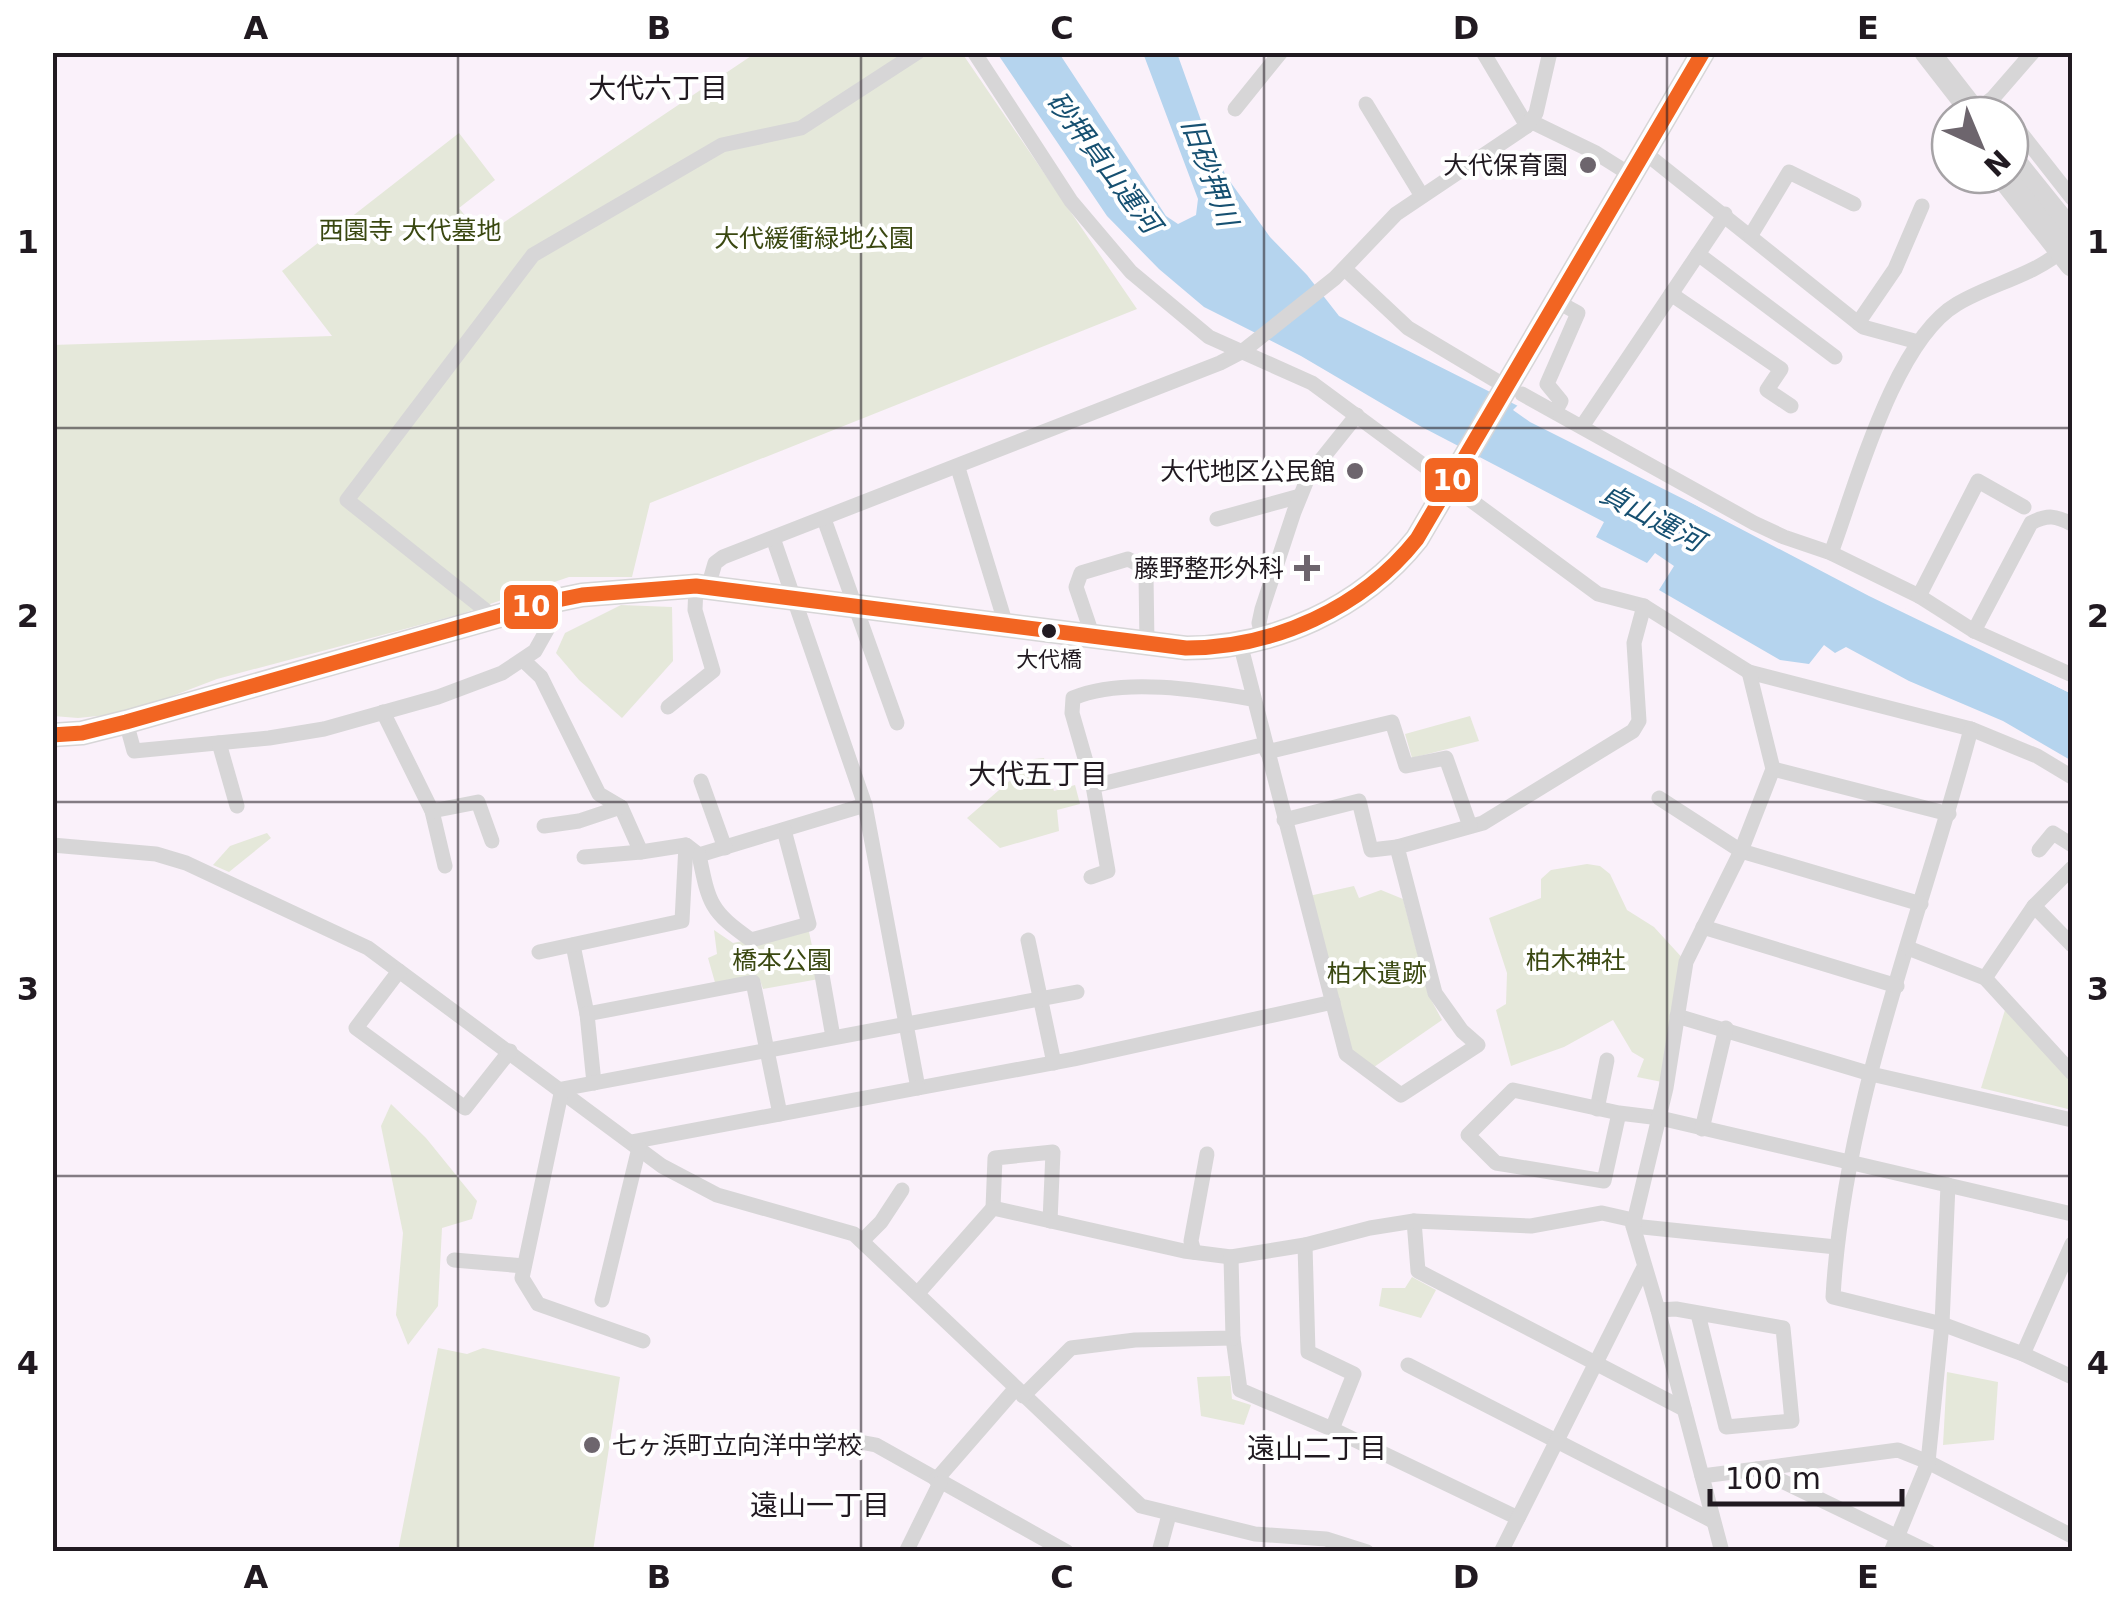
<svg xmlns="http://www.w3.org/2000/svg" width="2125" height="1604" viewBox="0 0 2125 1604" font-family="'DejaVu Sans','Noto Sans JP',sans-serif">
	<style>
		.green { fill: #e5e8da }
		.water { fill: #b5d4ee }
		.pier { fill: #faf1fa }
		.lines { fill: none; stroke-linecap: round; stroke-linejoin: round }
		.minor { stroke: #d7d6d7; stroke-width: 15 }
		.primary { stroke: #d7d6d7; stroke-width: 25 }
		.bus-1-casing { stroke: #fff; stroke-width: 22 }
		.bus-1 { stroke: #f26522; stroke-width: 15 }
		.grid { fill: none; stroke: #211a21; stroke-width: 2.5; stroke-opacity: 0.55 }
		.poi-dot { fill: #6d656d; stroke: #fff; stroke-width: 4 }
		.bus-dot { fill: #211a21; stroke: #fff; stroke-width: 4 }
		.labels { text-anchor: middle; stroke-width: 8; stroke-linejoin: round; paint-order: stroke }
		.bus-label { font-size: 22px; fill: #211a21; stroke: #fff }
		.poi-label { font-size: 25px; fill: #211a21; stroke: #fff; text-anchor: end }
		.park-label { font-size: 25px; fill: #3a4811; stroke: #fff }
		.neighbourhood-label { font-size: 28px; fill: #211a21; stroke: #fff }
		.water-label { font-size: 28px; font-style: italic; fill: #165071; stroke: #fff }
		.line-badge { stroke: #fff; stroke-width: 4 }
		.badge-label { font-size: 28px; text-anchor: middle; font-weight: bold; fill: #fff }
		.neatline { fill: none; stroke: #211a21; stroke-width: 4 }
		.grid-label { font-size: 32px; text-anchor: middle; font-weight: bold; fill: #211a21 }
	</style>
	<rect width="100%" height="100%" fill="#faf1fa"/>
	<g class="green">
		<path d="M757 52 962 53 1137 309 650 503 632 577H569L461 614 217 679 128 713 78 718 53 716 52 345 332 336 282 271 459 133 495 180 459 208 482 237Z"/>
		<path d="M621 605 672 607 673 661 622 718 579 680 556 653 565 633Z"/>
		<path d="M1470 716 1479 741 1412 758 1405 734Z"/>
		<path d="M1044 758 1054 791 1075 785 1080 804 1057 810 1059 831 1000 848 967 818 1021 771 1022 766 1034 759Z"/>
		<path d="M267 833 271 838 229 872 213 865 230 846Z"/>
		<path d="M1587 864 1600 866 1610 874 1627 910 1654 927 1686 962 1667 1083 1637 1077 1644 1059 1632 1052 1613 1020 1564 1047 1511 1066 1496 1010 1506 1004 1507 973 1489 918 1541 898V879L1551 870Z"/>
		<path d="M1354 886 1359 898 1381 890 1403 899 1428 994 1442 1020 1374 1067 1350 1049 1309 896Z"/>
		<path d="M808 927 819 979 763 989 760 980 716 986 708 958 717 954 714 930 733 943Z"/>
		<path d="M2005 1010 2072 1081V1110L1981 1088Z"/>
		<path d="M391 1104 426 1138 477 1201 472 1219 442 1228 438 1306 408 1345 396 1315 403 1233 381 1126Z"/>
		<path d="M1412 1277 1436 1290 1421 1318 1379 1306 1382 1288H1405Z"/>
		<path d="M438 1348 467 1354 483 1348 620 1377 593 1551H398Z"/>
		<path d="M1947 1372 1998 1382 1994 1440 1943 1445Z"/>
		<path d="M1230 1376 1232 1399 1251 1405 1244 1425 1201 1416 1197 1377Z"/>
	</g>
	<path class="water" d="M997 53H1059L1166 216 1178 224 1196 215 1198 199 1143 53H1177L1208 140 1226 176 1270 237 1307 275 1339 316 1530 412 1701 508 1869 596 2072 694V761L2003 721 1909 681 1846 647 1835 653 1824 645 1809 664 1780 660 1659 590 1674 566 1655 553 1647 563 1596 537 1604 522 1420 426 1301 356 1204 307 1159 269 1107 216Z"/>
	<path class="pier" d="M1521 402 1871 592 2072 689V694L1530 422 1513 410Z"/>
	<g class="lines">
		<g class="minor">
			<path d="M974 52 1071 201 1131 272 1209 337 1312 383 1598 594 1644 606 1749 672 1971 729 2037 756 2072 777"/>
			<path d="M1483 52 1527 126"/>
			<path d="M1366 104 1422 196"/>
			<path d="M1235 109 1281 52"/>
			<path d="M1974 113 1993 98 2033 52"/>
			<path d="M2010 119 2072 198"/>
			<path d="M1530 121 1596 153 1631 175"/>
			<path d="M1644 152 1863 327 1918 342"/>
			<path d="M1751 235 1789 172 1854 204"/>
			<path d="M1698 254 1835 357"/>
			<path d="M1345 269 1408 328 1495 380"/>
			<path d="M1671 294 1781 369 1767 390 1791 406"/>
			<path d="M1858 323 1895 269 1922 206"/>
			<path d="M1522 394 1754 523 1784 537 1831 553 1919 596 1974 631 2072 675"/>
			<path d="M1556 410 1561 401 1547 384 1578 313 1558 302"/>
			<path d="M1583 425 1725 214"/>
			<path d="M958 468 1006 625"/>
			<path d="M824 519 897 723"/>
			<path d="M1217 519 1300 496"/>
			<path d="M773 538 865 805 918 1088 1074 1059 1333 1002"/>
			<path d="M1831 553C1856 486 1894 341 1957 304 1992 283 2034 276 2065 248"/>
			<path d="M708 587 715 563 723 557 1220 363 1243 351 1335 278 1396 214 1527 126 1536 113 1550 52"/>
			<path d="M1919 596 1978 481 2024 507"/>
			<path d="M494 617 347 500 533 255 722 145 801 128 918 52"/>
			<path d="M1974 631 2031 523C2048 514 2056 516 2072 524"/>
			<path d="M1093 637 1076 587 1081 573 1128 559 1143 567 1146 575 1147 644"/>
			<path d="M1263 638 1259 623 1262 609 1294 512 1309 475 1357 415"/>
			<path d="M1240 643 1266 744 1093 786 1072 713 1073 698C1122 677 1201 690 1252 699"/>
			<path d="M523 660 541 677 599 794 621 807 641 852 686 845 699 855 865 805"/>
			<path d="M668 707 713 671 695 610 696 586"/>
			<path d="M383 712 432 811 445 866"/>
			<path d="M126 722 134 751 269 738 324 729 438 697 502 673 535 651 548 628V602"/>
			<path d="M1971 729C1922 916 1844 1102 1833 1297L1942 1324 2023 1354 2072 1377"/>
			<path d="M219 743 237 806"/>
			<path d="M1266 744 1346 1054 1401 1095 1478 1045 1462 1031 1435 993 1397 847 1483 823 1633 731 1639 721 1634 643 1644 606"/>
			<path d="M1267 752 1392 722 1406 766 1446 758 1470 826"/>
			<path d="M1773 769 1949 814"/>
			<path d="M701 781 725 848"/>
			<path d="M1659 798 1741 851 1921 904"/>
			<path d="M432 811 478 802 492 841"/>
			<path d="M1284 820 1359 801 1371 850 1397 847"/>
			<path d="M544 826 579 821 621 807"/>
			<path d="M52 845 156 854 186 863 368 948 662 1166 717 1195 854 1234 1141 1506 1255 1534 1326 1539 1367 1552"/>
			<path d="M2039 850 2053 833 2072 845"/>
			<path d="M699 855C709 904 710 911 751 940L809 924 784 830"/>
			<path d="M584 857 641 852"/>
			<path d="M1091 877 1108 871 1093 786"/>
			<path d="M2034 906 2072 945"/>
			<path d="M1703 927 1897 986"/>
			<path d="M1028 940 1054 1063"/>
			<path d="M573 945 587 1014 753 982 780 1114"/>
			<path d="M1908 948 1985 978 2072 1073"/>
			<path d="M539 952 682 921 686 845"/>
			<path d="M399 971 356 1028 465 1108 510 1051"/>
			<path d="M822 975 833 1037"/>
			<path d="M1985 978 2034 906 2072 868"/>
			<path d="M587 1014 594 1083"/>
			<path d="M1677 1016 1871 1074 2072 1120"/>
			<path d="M1597 1109 1607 1060"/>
			<path d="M1619 1113 1604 1181 1496 1163 1468 1135 1513 1090 1619 1113 1660 1118 2072 1214"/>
			<path d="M1702 1129 1726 1028"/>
			<path d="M631 1142 918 1088"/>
			<path d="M993 1208 995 1158 1053 1152 1050 1221"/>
			<path d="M1414 1221 1418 1271 1684 1409"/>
			<path d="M1633 1226 1836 1247"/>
			<path d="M862 1241 881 1222 902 1190"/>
			<path d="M1305 1245 1308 1352 1354 1374 1332 1429"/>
			<path d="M1194 1252 1191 1241 1207 1154"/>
			<path d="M454 1260 524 1266"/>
			<path d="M918 1293 993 1208 1184 1251 1231 1257 1305 1245 1370 1228 1414 1221 1531 1226 1602 1213 1633 1220"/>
			<path d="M602 1300 639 1148"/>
			<path d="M1658 1310 1676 1309 1783 1328 1792 1421 1726 1427 1698 1314"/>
			<path d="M1233 1338 1240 1390 1332 1429 1518 1518"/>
			<path d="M643 1341 538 1304 522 1278 562 1089 1077 992"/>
			<path d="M2023 1354 2072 1244"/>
			<path d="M1408 1365 1713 1521"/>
			<path d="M1023 1396 1071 1348 1135 1340 1233 1338 1231 1257"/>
			<path d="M849 1440 876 1445 1067 1552"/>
			<path d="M1757 1469 1898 1450 1928 1462 2072 1536"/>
			<path d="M1702 1476 1757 1469 1929 1552"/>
			<path d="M936 1480 1016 1388"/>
			<path d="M906 1552 940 1483"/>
			<path d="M1159 1552 1169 1515"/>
			<path d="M1501 1552 1643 1269"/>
			<path d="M1722 1552 1658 1310 1633 1226 1666 1088 1686 962 1741 851 1773 769 1749 672"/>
			<path d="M1891 1552 1928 1462 1942 1324 1948 1185"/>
		</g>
		<g class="primary">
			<path d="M1927 52 1976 115"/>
			<path d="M2010 157 2072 234"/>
			<path d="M2002 175 2072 264"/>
			<path d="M52 735 82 733 126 722 548 602 582 595 696 586 1186 648C1274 648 1362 608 1417 539L1703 52"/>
		</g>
		<g class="bus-1-casing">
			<path id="bus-1" d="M52 735 82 733 126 722 548 602 582 595 696 586 1186 648C1274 648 1362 608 1417 539L1703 52"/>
		</g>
		<use href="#bus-1" class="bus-1"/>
	</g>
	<path class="grid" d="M458 52V1552M861 52V1552M1264 52V1552M1667 52V1552M52 428H2072M52 802H2072M52 1176H2072"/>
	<g class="poi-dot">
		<circle cx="1588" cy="165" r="10"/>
		<circle cx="1355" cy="471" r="10"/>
		<path d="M1302 553h10v10h10v10h-10v10h-10v-10h-10v-10h10z"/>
		<circle cx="592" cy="1445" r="10"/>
	</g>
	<circle class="bus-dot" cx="1049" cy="631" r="9"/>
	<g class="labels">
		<g class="bus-label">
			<text x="1049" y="667">大代橋</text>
		</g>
		<g class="poi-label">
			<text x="1568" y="174">大代保育園</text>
			<text x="1335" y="480">大代地区公民館</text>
			<text x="1284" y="577">藤野整形外科</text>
			<text x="612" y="1454" text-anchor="start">七ヶ浜町立向洋中学校</text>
		</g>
		<g class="park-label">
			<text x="410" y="239">西園寺 大代墓地</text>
			<text x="814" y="247">大代緩衝緑地公園</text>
			<text x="782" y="969">橋本公園</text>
			<text x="1576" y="969">柏木神社</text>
			<text x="1377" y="982">柏木遺跡</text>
		</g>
		<g class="neighbourhood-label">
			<text x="658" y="98">大代六丁目</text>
			<text x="1038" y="784">大代五丁目</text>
			<text x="1317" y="1458">遠山二丁目</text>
			<text x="820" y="1515">遠山一丁目</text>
		</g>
		<g class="water-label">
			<text transform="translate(1104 162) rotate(53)" y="10">砂押貞山運河</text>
			<text transform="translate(1210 172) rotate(70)" y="10">旧砂押川</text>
			<text transform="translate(1652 517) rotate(28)" y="10">貞山運河</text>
		</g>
	</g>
	<g class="line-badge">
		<rect x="1423" y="456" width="57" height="48" rx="10" fill="#f26522"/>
		<rect x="502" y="583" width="58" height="48" rx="10" fill="#f26522"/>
	</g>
	<g class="badge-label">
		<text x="1452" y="490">10</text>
		<text x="531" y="616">10</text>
	</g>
	<rect width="2125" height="1604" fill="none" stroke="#ffffff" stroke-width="110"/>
	<g transform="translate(1980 145) rotate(136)"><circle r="48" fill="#ffffff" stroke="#a6a3a6" stroke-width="2.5"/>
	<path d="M0-8L18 38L0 25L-18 38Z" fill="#6d656d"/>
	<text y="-15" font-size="28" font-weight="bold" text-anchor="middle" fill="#211a21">N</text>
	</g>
	<path d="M1710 1489v15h192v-15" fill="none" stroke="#211a21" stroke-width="5"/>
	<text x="1725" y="1489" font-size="30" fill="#211a21" stroke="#ffffff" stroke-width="8" paint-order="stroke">100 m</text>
	<rect x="55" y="55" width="2015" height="1494" class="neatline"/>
	<g class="grid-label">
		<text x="256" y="39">A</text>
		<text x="659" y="39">B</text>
		<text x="1062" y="39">C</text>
		<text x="1466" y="39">D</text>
		<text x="1868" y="39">E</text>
		<text x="28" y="253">1</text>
		<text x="2098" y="253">1</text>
		<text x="28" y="627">2</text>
		<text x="2098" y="627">2</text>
		<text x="28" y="1000">3</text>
		<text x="2098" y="1000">3</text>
		<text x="28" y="1374">4</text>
		<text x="2098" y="1374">4</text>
		<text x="256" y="1588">A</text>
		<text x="659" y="1588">B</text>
		<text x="1062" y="1588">C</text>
		<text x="1466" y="1588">D</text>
		<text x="1868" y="1588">E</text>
	</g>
</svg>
